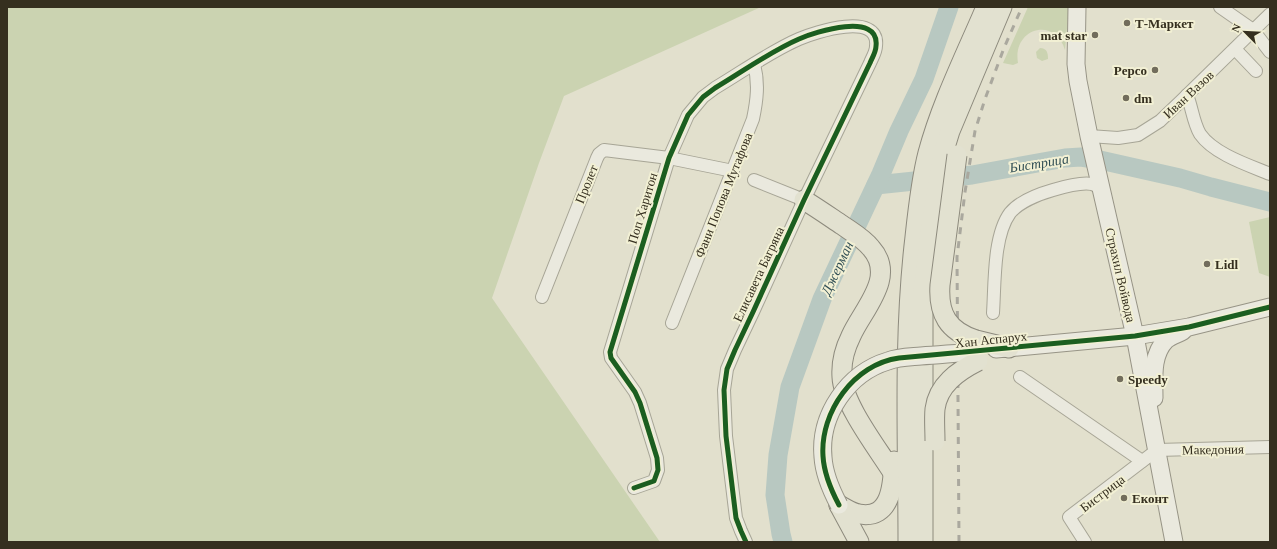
<svg xmlns="http://www.w3.org/2000/svg" width="1277" height="549" viewBox="0 0 1277 549" font-family="'Times New Roman',serif">
	<style>
		.green { fill: #cbd3b1 }
		.lines { fill: none; stroke-linecap: round; stroke-linejoin: round }
		.river { stroke: #b8c8c1; stroke-width: 19 }
		.street-casing { stroke: #a7a596; stroke-width: 14 }
		.secondary-casing { stroke: #979486; stroke-width: 19 }
		.primary-casing { stroke: #8d8a7d; stroke-width: 21 }
		.street { stroke: #eae9de; stroke-width: 12 }
		.secondary { stroke: #eae9de; stroke-width: 17 }
		.primary { stroke: #e2e1d0; stroke-width: 19 }
		.rail { stroke: #aaa89e; stroke-width: 3; stroke-dasharray: 7 7; stroke-linecap: butt }
		.secondary-bridge-casing { stroke: #979486; stroke-width: 19; stroke-linecap: butt }
		.primary-bridge-casing { stroke: #8d8a7d; stroke-width: 21; stroke-linecap: butt }
		.secondary-bridge { stroke: #eae9de; stroke-width: 17 }
		.primary-bridge { stroke: #e2e1d0; stroke-width: 19 }
		.cycleway-casing { stroke: #f2f0d4; stroke-width: 8 }
		.cycleway { stroke: #1b5e20; stroke-width: 5 }
		.poi-dot { fill: #726d5c; stroke: #f2f0d4; stroke-width: 1.5 }
		.labels { text-anchor: middle; stroke-width: 4; stroke-linejoin: round; paint-order: stroke }
		.poi-label { font-size: 13px; font-weight: bold; fill: #352f1f; stroke: #f2f0d4; text-anchor: start }
		.street-label { font-size: 13px; fill: #352f1f; stroke: #f2f0d4 }
		.water-label { font-size: 14px; font-style: italic; fill: #304e54; stroke: #f2f0d4 }
	</style>
	<rect width="100%" height="100%" fill="#e2e0cd"/>
	<g class="green">
		<path d="M7 7H761L564 96 539 163 492 298 660 542H7Z"/>
		<path d="M1028 7H1069L1065 50C1055 16 1012 28 1018 63L1013 65 1003 63Z"/>
		<path d="M1040 48C1047 48 1048 53 1048 59L1042 61 1037 58 1036 52Z"/>
		<path d="M1270 217V277L1259 273 1249 222Z"/>
	</g>
	<g class="lines">
		<g class="river">
			<path d="M876 185 972 175 1065 158 1081 157 1100 160 1180 178 1211 187 1270 202"/>
			<path d="M783 542 781 534 775 495 778 455 790 387 822 299 881 174 899 131 924 79 949 7"/>
		</g>
		<g class="street-casing">
			<g id="street">
				<path d="M1220 7 1253 30 1270 52"/>
				<path d="M1235 49 1256 71"/>
				<path d="M1187 95C1192 107 1193 122 1200 134 1214 154 1248 165 1270 174"/>
				<path d="M1089 136 1118 138 1138 135 1160 121 1182 100 1270 14"/>
				<path d="M754 180 804 200"/>
				<path d="M542 297 597 158 599 154 604 150 669 158 733 171"/>
				<path d="M993 313C995 284 993 236 1010 213 1019 202 1039 194 1053 190 1063 187 1082 182 1092 184 1095 185 1098 187 1101 188"/>
				<path d="M672 323 753 119C757 100 759 83 754 64"/>
				<path d="M1020 377 1142 461"/>
				<path d="M634 488 654 481 658 470 657 458 640 403 635 392 611 358 610 352 669 158 688 115 703 97 715 88C742 72 771 51 799 39 815 32 880 11 876 46 876 52 872 58 870 63L804 200 753 312 735 350 727 369 724 390 726 436 736 518 741 531 746 542"/>
				<path d="M1085 542 1069 517 1157 450 1270 447"/>
			</g>
		</g>
		<g class="secondary-casing">
			<g id="secondary">
				<path d="M1077 7 1076 64 1078 81 1089 136 1135 336 1174 542"/>
				<path d="M996 349 1135 336 1189 327 1270 307"/>
				<path d="M1154 398C1154 379 1151 355 1166 340 1171 336 1178 334 1183 331"/>
			</g>
		</g>
		<g class="primary-casing">
			<g id="primary">
				<path d="M804 200C817 208 830 217 842 225 852 232 863 238 871 248 897 277 863 309 851 336 845 348 841 363 842 377 843 404 878 449 893 473"/>
				<path d="M976 340 1009 348"/>
				<path d="M839 505C845 508 852 513 859 514 892 520 893 483 894 461"/>
				<path d="M839 505 859 542"/>
				<path d="M908 542C908 440 903 338 915 237 918 209 921 180 928 153 941 104 966 54 986 7"/>
				<path d="M923 542V292L932 217 942 157 950 131 1002 7"/>
			</g>
		</g>
		<use href="#street" class="street"/>
		<use href="#secondary" class="secondary"/>
		<use href="#primary" class="primary"/>
		<path class="rail" d="M959 542 957 257 965 192 975 131 985 99 1004 48 1022 7"/>
		<g class="secondary-bridge-casing">
			<path id="secondary-bridge" d="M839 505C831 490 824 474 823 457 819 415 848 373 888 361 898 357 910 357 921 356 939 355 957 353 976 352"/>
		</g>
		<g class="primary-bridge-casing">
			<g id="primary-bridge">
				<path d="M957 155 940 285C938 314 948 331 976 340"/>
				<path d="M935 441C935 430 934 419 935 409 938 385 958 371 978 361"/>
			</g>
		</g>
		<use href="#secondary-bridge" class="secondary-bridge"/>
		<use href="#primary-bridge" class="primary-bridge"/>
		<g class="cycleway-casing">
			<g id="cycleway">
				<path d="M634 488 654 481 658 470 657 458 640 403 635 392 611 358 610 352 669 158 688 115 703 97 715 88C742 72 771 51 799 39 815 32 880 11 876 46 876 52 872 58 870 63L804 200 753 312 735 350 727 369 724 390 726 436 736 518 741 531 746 542"/>
				<path d="M839 505C831 490 824 474 823 456 820 412 854 364 899 358L1135 336 1189 327 1270 307"/>
			</g>
		</g>
		<use href="#cycleway" class="cycleway"/>
	</g>
	<g class="poi-dot">
		<circle cx="1127" cy="23" r="4"/>
		<circle cx="1095" cy="35" r="4"/>
		<circle cx="1155" cy="70" r="4"/>
		<circle cx="1126" cy="98" r="4"/>
		<circle cx="1207" cy="264" r="4"/>
		<circle cx="1120" cy="379" r="4"/>
		<circle cx="1124" cy="498" r="4"/>
	</g>
	<g class="labels">
		<g class="poi-label">
			<text x="1135" y="28">Т-Маркет</text>
			<text x="1087" y="40" text-anchor="end">mat star</text>
			<text x="1147" y="75" text-anchor="end">Pepco</text>
			<text x="1134" y="103">dm</text>
			<text x="1215" y="269">Lidl</text>
			<text x="1128" y="384">Speedy</text>
			<text x="1132" y="503">Еконт</text>
		</g>
		<g class="street-label">
			<text transform="translate(1188 94) rotate(-43)" y="5">Иван Вазов</text>
			<text transform="translate(586 184) rotate(-68)" y="5">Пролет</text>
			<text transform="translate(723 195) rotate(-68)" y="5">Фани Попова Мутафова</text>
			<text transform="translate(642 208) rotate(-73)" y="5">Поп Харитон</text>
			<text transform="translate(758 274) rotate(-65)" y="5">Елисавета Багряна</text>
			<text transform="translate(1121 275) rotate(77)" y="5">Страхил Войвода</text>
			<text transform="translate(991 339) rotate(-6)" y="5">Хан Аспарух</text>
			<text transform="translate(1213 449) rotate(-1)" y="5">Македония</text>
			<text transform="translate(1102 493) rotate(-37)" y="5">Бистрица</text>
		</g>
		<g class="water-label">
			<text transform="translate(1039 163) rotate(-9)" y="5">Бистрица</text>
			<text transform="translate(837 268) rotate(-65)" y="5">Джерман</text>
		</g>
	</g>
	<rect width="1277" height="549" fill="none" stroke="#352f1f" stroke-width="16"/>
	<g transform="translate(1245 32) rotate(294)" stroke="#f2f0d4" stroke-width="3" paint-order="stroke">
	<path d="M0-3L7 15L0 10L-7 15Z" fill="#352f1f"/>
	<text y="-6" font-size="11" font-weight="bold" text-anchor="middle" fill="#352f1f">N</text>
	</g>
</svg>
